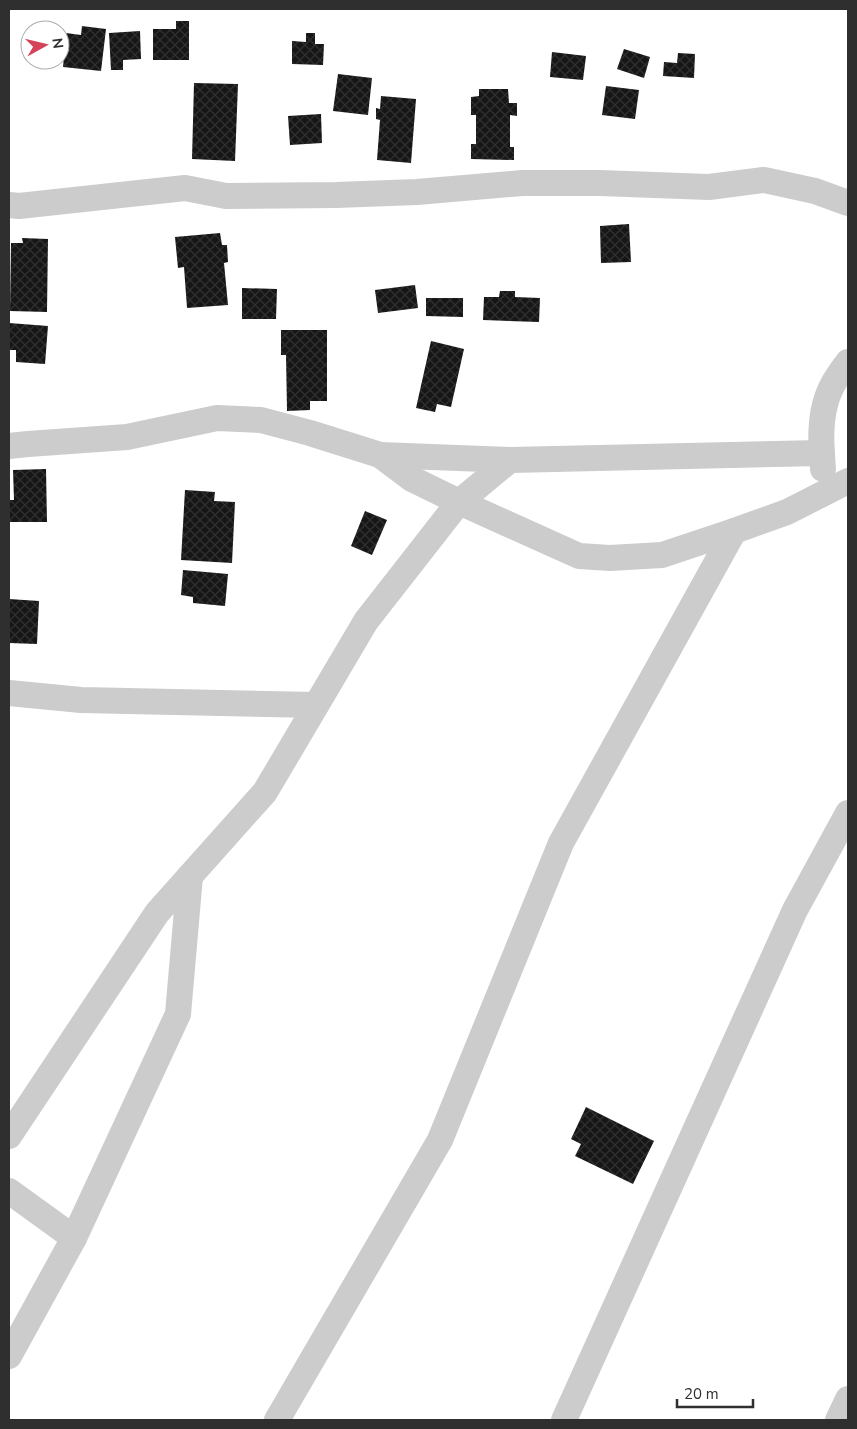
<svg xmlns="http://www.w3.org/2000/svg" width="857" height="1429" viewBox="0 0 857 1429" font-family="'Nunito Sans',sans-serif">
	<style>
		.building { fill: url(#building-cross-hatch) }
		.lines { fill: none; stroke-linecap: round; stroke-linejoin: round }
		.minor { stroke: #ccc; stroke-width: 26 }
	</style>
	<defs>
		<pattern id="building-cross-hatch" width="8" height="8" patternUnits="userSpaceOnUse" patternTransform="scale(1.25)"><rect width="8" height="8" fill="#161616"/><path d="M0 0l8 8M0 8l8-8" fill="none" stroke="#303030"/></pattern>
	</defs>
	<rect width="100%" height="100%" fill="#fff"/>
	<g class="building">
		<path d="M176 21H189V60H153V29H176Z"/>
		<path d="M82 26 106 29 101 71 63 67 66 33 81 35Z"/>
		<path d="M140 31 141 59 123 60V70H111L109 33Z"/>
		<path d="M306 33H315V44H324L323 65 292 64V41L306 42Z"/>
		<path d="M624 49 650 57 644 78 617 69Z"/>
		<path d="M552 52 586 56 583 80 550 77Z"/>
		<path d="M678 53 695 54 694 78 663 76 664 62 677 63Z"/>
		<path d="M338 74 372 78 368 115 333 111Z"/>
		<path d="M194 83 238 84 235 161 192 159Z"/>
		<path d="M606 86 639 90 635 119 602 115Z"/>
		<path d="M479 89H508L509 103H517V116L510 115V147H514V160L471 159V144H476V115H471V97L479 96Z"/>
		<path d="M381 96 416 99 411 163 377 160 380 120 376 119V108L380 109Z"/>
		<path d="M321 114 322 143 290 145 288 116Z"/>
		<path d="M629 224 631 262 601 263 600 226Z"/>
		<path d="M220 233 222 245H227L228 262 224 263 228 305 187 308 184 267 178 268 175 237Z"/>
		<path d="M22 238 48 239 47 312 10 311 11 243H23Z"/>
		<path d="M415 285 418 308 378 313 375 290Z"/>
		<path d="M242 288 277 289 276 319H242Z"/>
		<path d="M500 291H515V297L540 298 539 322 483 320 484 297H499Z"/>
		<path d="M426 298H463V317L426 316Z"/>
		<path d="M9 323 48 326 45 364 16 362V350H9Z"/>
		<path d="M281 330H327V401H310V410L287 411 286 355H281Z"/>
		<path d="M431 341 464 349 451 407 437 404 435 412 416 408Z"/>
		<path d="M46 469 47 522H9V500H14L13 470Z"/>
		<path d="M185 490 215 492 214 501 235 502 232 563 181 560Z"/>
		<path d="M365 511 387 520 372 555 351 546Z"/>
		<path d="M183 570 228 574 225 606 193 603V597L181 595Z"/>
		<path d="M9 599 39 601 37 644 9 643Z"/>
		<path d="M586 1107 654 1141 633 1184 575 1156 581 1144 571 1139Z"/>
	</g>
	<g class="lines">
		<g class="minor">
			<path d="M9 205 19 206 185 188 226 196 336 195 417 192 522 183H600L709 187 764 180 815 191 848 203"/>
			<path d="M9 446 28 444 127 437 217 418 261 420 310 433 380 455 412 479 459 502 579 556 610 558 662 555 734 531 787 512 848 481"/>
			<path d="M380 455 510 460"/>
			<path d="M823 469C821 445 819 419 828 395 832 384 841 371 848 362"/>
			<path d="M9 693 81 700 316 705"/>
			<path d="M9 1136 157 913 265 792 366 621 459 502 510 460 822 453"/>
			<path d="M9 1191 74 1238 9 1356"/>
			<path d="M74 1238 178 1014 190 876"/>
			<path d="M277 1420 440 1140 561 843 734 531"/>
			<path d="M564 1420 795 910 848 813"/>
			<path d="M838 1420 848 1399"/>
		</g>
	</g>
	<rect width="857" height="1429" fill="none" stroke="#2f2f2f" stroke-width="20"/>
	<g transform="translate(45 45) rotate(82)"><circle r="24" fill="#ffffff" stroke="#acacac"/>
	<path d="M0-4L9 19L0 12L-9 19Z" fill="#d44357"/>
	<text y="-8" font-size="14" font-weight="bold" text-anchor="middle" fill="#2f2f2f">N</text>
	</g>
	<path d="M677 1399v8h76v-8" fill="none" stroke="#2f2f2f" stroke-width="2.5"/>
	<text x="684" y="1399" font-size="15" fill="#2f2f2f" stroke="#ffffff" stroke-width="4" paint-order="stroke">20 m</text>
</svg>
